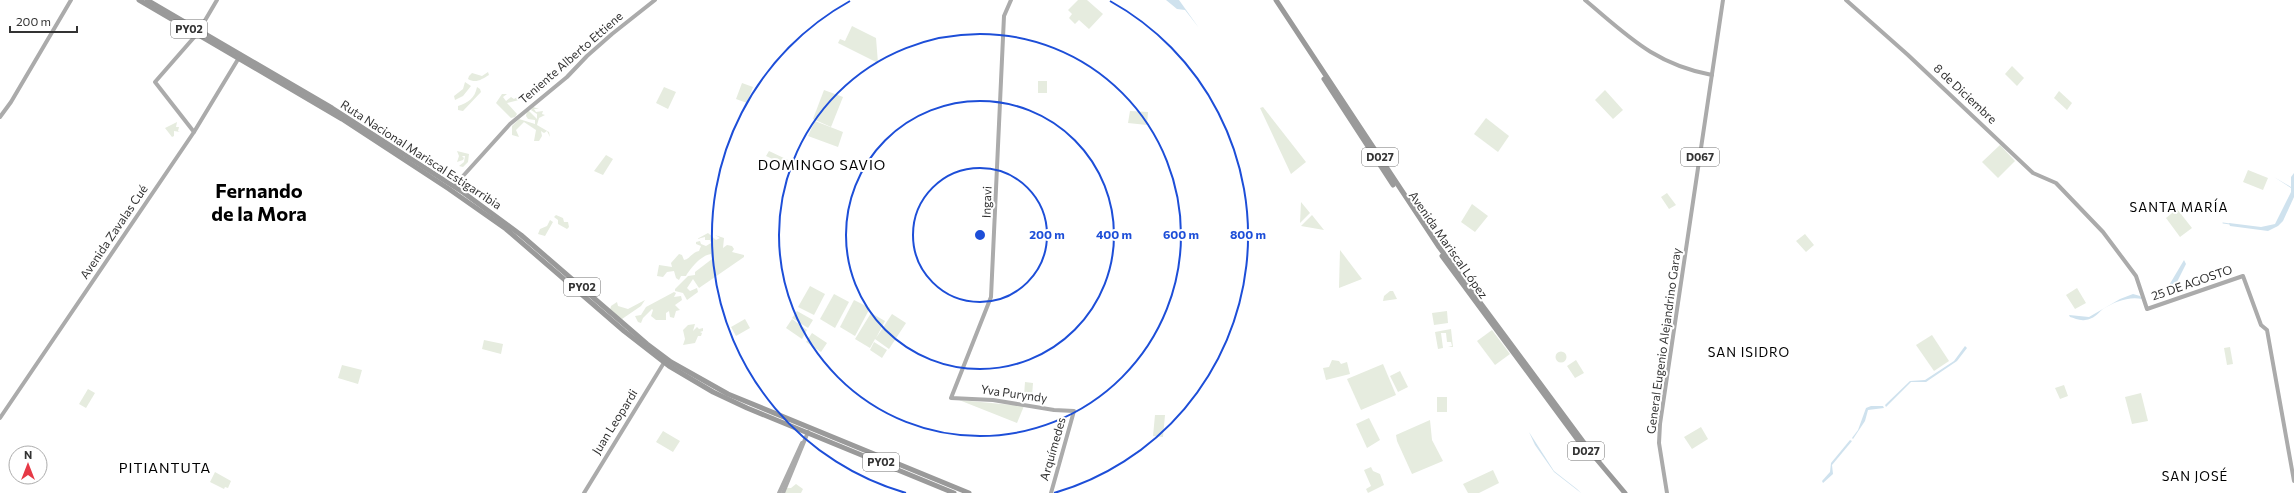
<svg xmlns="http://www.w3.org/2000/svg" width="2294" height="493" viewBox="0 0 2294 493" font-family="Commissioner,sans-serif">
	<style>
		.green { fill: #e6ecdf }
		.water { fill: #cfe2ee }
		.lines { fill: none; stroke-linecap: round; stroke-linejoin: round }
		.stream { stroke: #cfe2ee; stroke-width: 1 }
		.major { stroke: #ababab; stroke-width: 4 }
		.highway { stroke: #9a9a9a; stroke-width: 5 }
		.ring { fill: none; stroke: #1d4ed8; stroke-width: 2 }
		.labels { text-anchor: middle; stroke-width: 4; stroke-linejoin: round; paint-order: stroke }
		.shield { fill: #fff; stroke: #707070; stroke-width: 1 }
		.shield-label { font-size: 11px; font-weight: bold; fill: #333 }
		.street-label { font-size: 12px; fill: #333; stroke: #fff }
		.neighbourhood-label { font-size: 13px; letter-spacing: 1px; fill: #000; stroke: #fff }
		.quarter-label { font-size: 14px; letter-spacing: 1px; fill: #000; stroke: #fff }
		.town-label { font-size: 20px; font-weight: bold; fill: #000; stroke: #fff }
		.centre { fill: #1d4ed8; stroke: #fff; stroke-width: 2 }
		.ring-label { font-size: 12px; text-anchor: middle; font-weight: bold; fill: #1d4ed8; stroke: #fff; stroke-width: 4; stroke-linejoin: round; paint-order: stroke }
	</style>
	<rect width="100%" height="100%" fill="#fff"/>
	<g class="green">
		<path d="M1078 0H1087L1103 14 1089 29 1079 20 1075 24 1069 18 1072 14 1068 10Z"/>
		<path d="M852 26 876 38 878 63 838 43 840 39 845 41Z"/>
		<path d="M2012 66 2024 78 2017 86 2005 74Z"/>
		<path d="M488 72 489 75C482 79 476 84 468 79L469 76 472 73 482 76Z"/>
		<rect x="1038" y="81" width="9" height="12"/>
		<path d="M465 82 471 86 463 96 455 100 454 96 463 89Z"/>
		<path d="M742 83 753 87 747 103 736 99Z"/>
		<path d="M477 87 480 89 481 92 463 111 458 110V106C468 103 475 98 477 87Z"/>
		<path d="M664 87 676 92 668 109 656 103Z"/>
		<path d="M824 90 843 97 831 127 813 119Z"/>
		<path d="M1605 90 1623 110 1613 119 1595 100Z"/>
		<path d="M2059 91 2072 103 2067 110 2054 98Z"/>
		<path d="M502 94H507L503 97 506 101 511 97 514 99 517 97 519 100 507 103 517 114 515 117 511 118 496 103Z"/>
		<path d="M533 107 539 109H534L536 112 543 111 542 114 545 115 539 118 537 125 549 132 550 137 547 131 544 133 541 131 542 136 539 141H534L536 130 524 122 516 130 519 137 512 135V126L519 119 535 124V120L528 119 526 116 527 111H529L537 119V114L531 110Z"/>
		<path d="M1263 107 1306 162 1291 174 1260 108Z"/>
		<path d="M1130 111 1148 112 1147 125 1128 123Z"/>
		<path d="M1486 118 1509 136 1498 152 1474 134Z"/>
		<path d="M815 121 843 132 838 147 808 136Z"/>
		<path d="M177 122 176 127H179L178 131 180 132 174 131V136L172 137 165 128Z"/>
		<path d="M2000 145 2015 161 1998 178 1982 162Z"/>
		<path d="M457 151 469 154 468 162 463 167 459 166 464 162 465 156H462L464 158 463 160 457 162 459 156Z"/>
		<path d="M769 151 788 160 785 165 766 156Z"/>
		<path d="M606 155 613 159 603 175 594 171Z"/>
		<path d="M2248 170 2268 178 2263 190 2243 182Z"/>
		<path d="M1667 193 1676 205 1669 209 1661 197Z"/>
		<path d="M1301 202 1310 213 1300 223Z"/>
		<path d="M1472 204 1488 216 1475 232 1461 222Z"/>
		<path d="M2177 209 2192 228 2180 237 2166 218Z"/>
		<path d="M556 215 563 218 564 222H568L569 227 567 229 558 224V220L554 217Z"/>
		<path d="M1312 215 1324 230 1301 226Z"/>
		<path d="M550 220 553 222 545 236 538 234 540 229 547 226Z"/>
		<path d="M708 233 716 240 720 238 715 235 724 238 723 248 727 245 732 246 734 249 732 252 744 255V257L699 288 693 279 687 288 690 291 697 288 698 292 687 300 683 293 675 291V289L688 276 695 275V272L712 259 711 254C701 255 690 269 686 276H681L679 280 676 278 674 271 667 272 663 277 657 276 659 265 672 267 671 263 679 254 682 255 684 260C690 259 692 252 699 251L701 246 696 244V242L700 241 701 244 706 246 711 243 710 240H705V237L697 239Z"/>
		<path d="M1805 234 1814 245 1806 252 1796 241Z"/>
		<path d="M1340 250 1362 279 1339 288Z"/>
		<path d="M810 286 825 294 814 315 798 307Z"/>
		<path d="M2077 288 2086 303 2075 309 2066 295Z"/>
		<path d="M1390 291H1393L1397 299 1383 301 1384 296Z"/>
		<path d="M674 292 676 293 674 297 681 296 682 300 675 305 680 310 676 311 674 318 670 317 669 311 666 313V320H656L651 316 653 310 652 309 643 318 641 323 638 322 635 316 641 315 646 307Z"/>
		<path d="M834 294 849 302 835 328 820 319Z"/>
		<path d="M645 300 641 306 622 319 610 310 611 306 617 302 618 306 628 309Z"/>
		<path d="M854 300 870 308 855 336 840 327Z"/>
		<path d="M797 311 813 320 808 328 792 318Z"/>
		<path d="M1447 311 1448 323 1434 325 1432 313Z"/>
		<path d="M871 313 885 321 876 338 892 314 906 323 889 349 875 339 870 348 855 339Z"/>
		<path d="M745 319 750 328 736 336 731 327Z"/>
		<path d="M792 319 807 330 802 339 786 328Z"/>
		<path d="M695 324 693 331 697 327 699 329 703 328V331L700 332 702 333 701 336H698L695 343 683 345 685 339 683 330 688 325Z"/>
		<path d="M1451 329 1453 347H1448L1452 346 1451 342H1447L1446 333H1441L1443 348 1438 349 1435 332Z"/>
		<path d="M1492 330 1510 354 1495 365 1477 341Z"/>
		<path d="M812 333 827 343 821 352 806 342Z"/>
		<path d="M1932 335 1949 361 1934 371 1916 345Z"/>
		<path d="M484 340 503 344 501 354 482 349Z"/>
		<path d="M874 342 887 350 882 358 870 350Z"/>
		<path d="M2230 347 2233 364 2227 365 2224 348Z"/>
		<circle cx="1561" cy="357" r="5.5"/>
		<path d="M1332 360 1339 361 1341 364 1347 362 1350 374 1326 380 1323 368 1329 367Z"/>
		<path d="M1576 360 1584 373 1575 378 1567 366Z"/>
		<path d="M1383 364 1396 395 1361 410 1347 379Z"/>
		<path d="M342 365 362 370 358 384 338 378Z"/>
		<path d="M1400 371 1408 387 1398 392 1390 376Z"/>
		<path d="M1025 382 1033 383 1032 396H1024Z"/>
		<path d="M2064 385 2068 396 2060 399 2055 388Z"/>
		<path d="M88 389 95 393 86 408 79 404Z"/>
		<path d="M2141 393 2148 421 2132 424 2125 397Z"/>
		<rect x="1437" y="397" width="10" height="15"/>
		<path d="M959 400 1024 406 1017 423Z"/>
		<path d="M1155 415H1165L1163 437 1153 436Z"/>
		<path d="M1369 418 1380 440 1367 448 1356 424Z"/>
		<path d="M1430 420 1432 440 1443 461 1412 474 1397 441 1396 435Z"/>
		<path d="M1701 427 1708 439 1692 449 1684 437Z"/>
		<path d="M663 431 680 441 673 452 656 442Z"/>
		<path d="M1371 467 1373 471 1380 474 1384 485 1368 493 1366 489 1371 486 1364 470Z"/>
		<path d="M1493 470 1499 483 1479 493H1468L1463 484Z"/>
		<path d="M215 472 231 481 228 488 225 487 224 489 210 482Z"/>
		<path d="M796 484 803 489 801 493H784L787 488H791Z"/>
	</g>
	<g class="water">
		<path d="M1166 0H1179L1199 28 1185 10 1177 9Z"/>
		<path d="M2294 173V197L2283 221 2278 226 2268 231 2230 226 2229 223 2261 227 2275 224 2291 192V188L2274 177 2291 187V177Z"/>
		<path d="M2184 260 2186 264 2177 282 2169 290 2168 287Z"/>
		<path d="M2133 294 2140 296 2142 299C2129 296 2114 302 2103 309 2097 314 2094 319 2085 320 2080 321 2074 318 2070 317L2069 315 2089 317 2120 299Z"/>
		<path d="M1965 346 1967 348 1957 361 1926 382H1911L1886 407 1885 405 1910 381 1925 380 1954 361Z"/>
		<path d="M1871 406H1883L1884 408 1868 410 1865 421 1853 439 1852 438 1858 430 1866 408Z"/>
		<path d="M1529 432 1554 471 1577 489 1580 479 1574 472 1580 479 1577 489 1581 493 1554 472 1535 445Z"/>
		<path d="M1850 440 1852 441 1832 465 1833 474 1823 483 1822 481 1830 472 1831 463Z"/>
	</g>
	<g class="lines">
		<path class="stream" d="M2223 223 2230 224"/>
		<g class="major">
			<path d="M1011 0 1004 16 991 297 951 398 993 400 1054 410 1074 411 1051 493"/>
			<path d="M1585 0C1628 36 1654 64 1712 75"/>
			<path d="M1846 0 1908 55 2033 173 2056 183 2103 232 2136 276 2147 309 2243 276 2261 325 2267 330 2294 481"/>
			<path d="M0 117 11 102 71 0"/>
			<path d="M194 132 155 82 197 34 217 0"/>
			<path d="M454 186 510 124 567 77 587 56 612 34 655 0"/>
			<path d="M0 418 194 132 240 56"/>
			<path d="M584 493 665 361"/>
			<path d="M779 493 802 443"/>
			<path d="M783 493 808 432"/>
			<path d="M1667 493 1659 443 1660 424 1723 0"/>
		</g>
		<g class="highway">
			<path d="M139 0 342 119 449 189 506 229 624 331 669 366 713 392 747 408 954 493"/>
			<path d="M147 0 332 108 464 193 521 235 647 344 671 362 728 394 969 493"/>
			<path d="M1276 0 1439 247 1593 455 1625 493"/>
			<path d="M1324 79 1393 185"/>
			<path d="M1442 256 1583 447"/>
		</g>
	</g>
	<g class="ring">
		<circle cx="980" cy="235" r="67"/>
		<circle cx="980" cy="235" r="134"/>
		<circle cx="980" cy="235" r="201"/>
		<path d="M906 493A268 268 0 0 1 850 1M1110 1A268 268 0 0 1 1054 493"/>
	</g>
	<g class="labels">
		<g class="shield">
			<rect x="171" y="20" width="36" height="18" rx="3"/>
			<rect x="1362" y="148" width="36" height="18" rx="3"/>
			<rect x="1681" y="148" width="38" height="18" rx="3"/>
			<rect x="564" y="278" width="36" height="18" rx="3"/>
			<rect x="1568" y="442" width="36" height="18" rx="3"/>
			<rect x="863" y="453" width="36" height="18" rx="3"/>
		</g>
		<g class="shield-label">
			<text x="189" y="33">PY02</text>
			<text x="1380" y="161">D027</text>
			<text x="1700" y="161">D067</text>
			<text x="582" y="291">PY02</text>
			<text x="1586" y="455">D027</text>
			<text x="881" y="466">PY02</text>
		</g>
		<g class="street-label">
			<text transform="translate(571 58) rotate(-41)" y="4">Teniente Alberto Ettiene</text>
			<text transform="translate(1965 94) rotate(43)" y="4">8 de Diciembre</text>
			<text transform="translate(421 155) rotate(33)" y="4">Ruta Nacional Mariscal Estigarribia</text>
			<text transform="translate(987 202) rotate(-88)" y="4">Ingavi</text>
			<text transform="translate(114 232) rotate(-56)" y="4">Avenida Zavalas Cué</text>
			<text transform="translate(1448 245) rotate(55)" y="4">Avenida Mariscal López</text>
			<text transform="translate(2192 283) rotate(-19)" y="4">25 DE AGOSTO</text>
			<text transform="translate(1664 341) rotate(-82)" y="4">General Eugenio Alejandrino Garay</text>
			<text transform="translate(1014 394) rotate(8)" y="4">Yva Puryndy</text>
			<text transform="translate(615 422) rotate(-58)" y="4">Juan Leopardi</text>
			<text transform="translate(1053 449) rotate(-74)" y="4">Arquímedes</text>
		</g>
		<g class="neighbourhood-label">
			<text x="2179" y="212">SANTA MARÍA</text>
			<text x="1749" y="357">SAN ISIDRO</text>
			<text x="2195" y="481">SAN JOSÉ</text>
		</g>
		<g class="quarter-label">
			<text x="822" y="170">DOMINGO SAVIO</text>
			<text x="165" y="473">PITIANTUTA</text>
		</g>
		<g class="town-label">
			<text x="259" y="198">Fernando<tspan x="259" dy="23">de la Mora</tspan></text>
		</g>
	</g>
	<circle cx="980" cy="235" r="6" class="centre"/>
	<g class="ring-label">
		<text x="1047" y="239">200 m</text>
		<text x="1114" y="239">400 m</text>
		<text x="1181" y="239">600 m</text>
		<text x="1248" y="239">800 m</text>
	</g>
	<g transform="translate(28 465)"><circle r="19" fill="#ffffff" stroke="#adadad"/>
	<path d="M0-3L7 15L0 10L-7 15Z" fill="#e63946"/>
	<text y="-6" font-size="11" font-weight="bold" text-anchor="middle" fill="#333333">N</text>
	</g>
	<path d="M10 26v6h67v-6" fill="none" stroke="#333333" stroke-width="2"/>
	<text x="16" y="26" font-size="12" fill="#333333" stroke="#ffffff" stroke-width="3" paint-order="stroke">200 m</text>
</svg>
